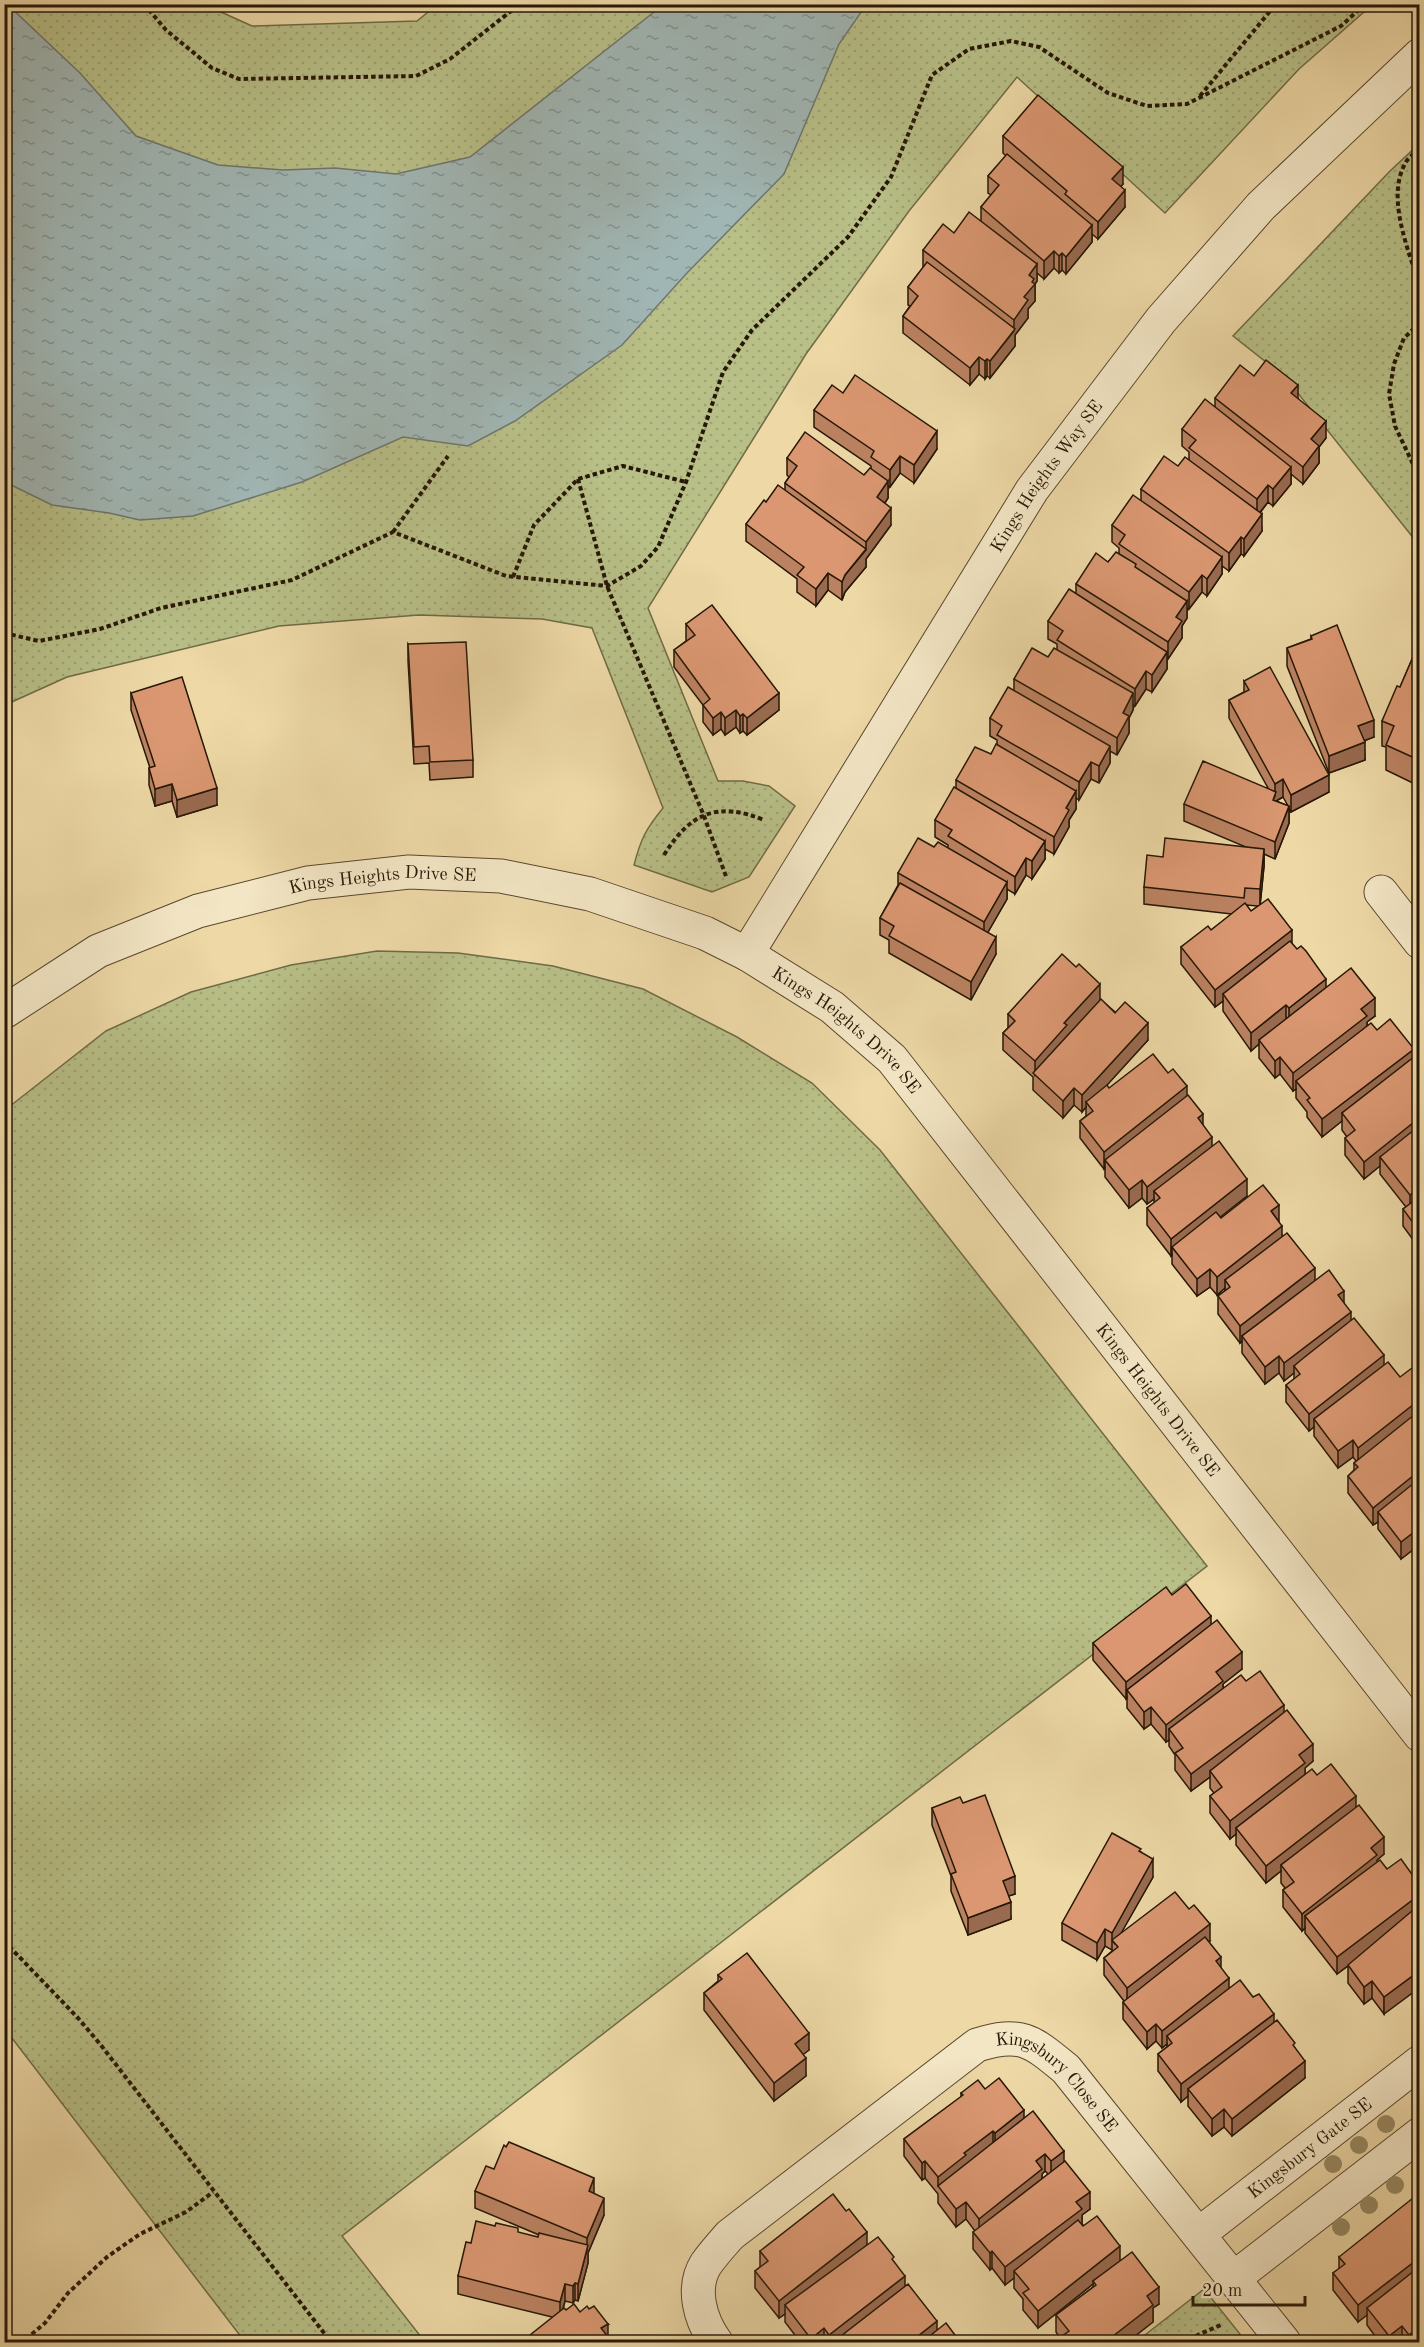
<svg xmlns="http://www.w3.org/2000/svg" width="1424" height="2347" viewBox="0 0 1424 2347" font-family="'Old Standard TT',serif">
	<style>
		.park { fill: url(#park-dots); stroke: #6f6b46; stroke-width: 1.5 }
		.water { fill: url(#water-ripples); stroke: #6f766e; stroke-width: 1.5 }
		.lines { fill: none; stroke-linecap: round; stroke-linejoin: round }
		.minor-casing { stroke: #58472e; stroke-width: 35 }
		.path { stroke: #261706; stroke-width: 4; stroke-dasharray: 4.5 3; stroke-linecap: butt }
		.minor { stroke: #f3e6c5; stroke-width: 33 }
		.tree { fill: #988963 }
		.wall { fill: #bb8261; stroke: #261706; stroke-width: 1.5; fill-rule: evenodd }
		.shaded-wall { fill: #996a4f; stroke: #261706; stroke-width: 1.5 }
		.building { fill: #da9771; stroke: #261706; stroke-width: 1.5 }
		.labels { text-anchor: middle; stroke-width: 4.5; stroke-linejoin: round; paint-order: stroke }
		.street-label { font-size: 18px; fill: #261706; stroke: #f3e6c5 }
	</style>
	<defs>
		<pattern id="park-dots" width="8" height="8" patternUnits="userSpaceOnUse" patternTransform="scale(1.5)"><rect width="8" height="8" fill="#b8bf87"/><path d="M2 2h.1M6 6h.1" fill="none" stroke="#9ea373" stroke-width="1.8" stroke-linecap="round"/></pattern>
		<pattern id="water-ripples" width="26" height="14" patternUnits="userSpaceOnUse" patternTransform="scale(1.5)"><rect width="26" height="14" fill="#a0b6b4"/><path d="M2 4q2-2 4 0t4 0M15 11q2-2 4 0t4 0" fill="none" stroke="#829390"/></pattern>
	</defs>
	<rect width="100%" height="100%" fill="#edd8a6"/>
	<filter id="stains"><feTurbulence type="fractalNoise" baseFrequency=".00333" numOctaves="4"/><feColorMatrix values="0 0 0 0 .2 0 0 0 0 .09 0 0 0 0 .02 0 0 0 .5 -.17"/></filter>
	<radialGradient id="worn" r=".72"><stop offset=".6" stop-color="#630" stop-opacity="0"/><stop offset="1" stop-color="#630" stop-opacity=".3"/></radialGradient>
	<g class="park">
		<path d="M438 4 1372 5 1299 69 1165 213 1017 77 909 211 806 354 648 608 718 781H743L769 786 795 806 749 877 712 892 634 865C641 838 646 829 663 808L592 628 542 619 419 615 279 626 67 677 5 705V5H212L221 12 252 26 417 21Z"/>
		<path d="M1419 144V545L1285 377 1233 336 1390 171Z"/>
		<path d="M377 951 458 953 553 966 643 989 737 1037 812 1083 880 1150 1207 1566 342 2236 425 2342H245L5 2029V1110L106 1031 191 992 291 965Z"/>
		<path d="M1204 2289 1240 2334 1229 2342H1136Z"/>
	</g>
	<path class="water" d="M4 5H8L80 73 136 136 218 165 283 170 335 168 396 174 470 157 663 5H866L839 44 784 174 687 273 622 345 515 421 468 446 403 437 302 482 193 516 140 520 109 513 52 505 5 482Z"/>
	<g class="lines">
		<g class="minor-casing">
			<g id="minor">
				<path d="M1381 892 1420 942"/>
				<path id="s1" d="M747 954 1032 490 1161 320 1261 206 1420 55"/>
				<path id="s2" d="M4 1012 98 951 198 911 308 883 409 872 501 876 590 894 705 933 747 954 832 1007 892 1059 1420 1735"/>
				<path id="s3" d="M1199 2234 1420 2062"/>
				<path d="M1234 2278 1420 2134"/>
				<path id="s4" d="M716 2342C700 2320 691 2288 706 2264 713 2254 722 2244 730 2235L977 2045C1021 2031 1032 2041 1066 2069L1284 2342"/>
			</g>
		</g>
		<g class="path">
			<path d="M144 4 166 30 212 68 239 79 416 76 450 59 520 4"/>
			<path d="M1200 96 1276 4"/>
			<path d="M1420 149C1415 153 1409 157 1406 162 1385 197 1409 251 1420 287"/>
			<path d="M1420 323 1404 338 1394 364 1389 394 1395 426 1420 479"/>
			<path d="M578 479 607 586 704 816 727 879"/>
			<path d="M393 532 448 456"/>
			<path d="M513 577 534 525 578 479 623 466 686 482"/>
			<path d="M4 633 39 641 100 629 161 608 292 580 393 532 506 576 607 586 641 566 658 547 686 482 723 372 752 330 848 237 891 177 932 75 969 49 1011 41 1039 47 1108 93 1147 106 1187 104 1341 26 1365 4"/>
			<path d="M664 855C690 813 717 801 764 820"/>
			<path d="M4 1941 78 2018 100 2044 331 2342"/>
			<path d="M26 2339 45 2323 68 2293 107 2257 140 2234 186 2212 213 2192"/>
			<path d="M1182 2342 1223 2324"/>
		</g>
		<use href="#minor" class="minor"/>
	</g>
	<g class="tree">
		<circle cx="1386" cy="2124" r="9"/>
		<circle cx="1359" cy="2145" r="9"/>
		<circle cx="1333" cy="2164" r="9"/>
		<circle cx="1395" cy="2185" r="9"/>
		<circle cx="1369" cy="2205" r="9"/>
		<circle cx="1341" cy="2227" r="9"/>
	</g>
	<g class="wall">
		<path d="M1003 136 1123 184 1121 186 1125 207 1098 239 1092 234V242L1066 274 1062 270 1059 273 1054 268 1044 279 1037 273V281L1035 284V301L1028 309V318L1015 335V346L990 378 987 376 985 379 979 374 970 385 903 333V316L910 306 908 305V287L923 268V250L954 233 981 221V207L991 195 988 193V176L1006 156 1003 153Z"/>
		<path d="M1254 376 1298 398 1326 438 1319 447V463L1303 484 1291 474V484L1273 506 1268 502 1260 513 1262 531 1244 556 1241 554 1229 571 1222 566V574L1207 596 1202 592 1189 609 1187 608V618L1182 626V638L1168 659H1167V669L1152 692 1146 689 1135 706 1133 705V710L1129 718V733L1117 755 1110 751V763L1099 783 1091 779 1079 800 1076 798V809L1069 820V827L1054 854 1045 849V859L1032 879 1026 875 1015 894 1007 889V899L988 932 996 954 971 1000 889 953V940L880 935V918L898 885V873L934 847 948 848V845L935 837V820L956 788V780L991 754 997 745V740L990 736V718L1014 691V679L1048 657 1057 650V644L1048 639V621L1076 594V584L1119 554V548L1112 542V525L1141 500V489L1189 460V452L1182 446V429L1215 408V398Z"/>
		<path d="M843 393 937 449 914 483 900 473 890 487 888 486V498L885 503 891 525 866 559V567L845 592 842 600 828 590 816 606 797 592V579L746 541V524L766 502 785 490V483L789 477 787 475V458L864 475 871 468V466L814 427V410Z"/>
		<path d="M686 624 779 710 747 735 743 731 740 733 736 727 725 735 721 729 713 735 703 722V705L674 667V650L686 641Z"/>
		<path d="M1311 636 1374 737 1364 741 1365 760 1329 773 1287 666V648L1311 639Z"/>
		<path d="M1419 643V786L1386 770V747L1382 746V721L1400 687Z"/>
		<path d="M408 644 473 760V777L430 780 429 763 414 764 408 661Z"/>
		<path d="M1244 681 1329 792 1291 812 1289 808V823L1275 859 1264 854V866L1260 905 1292 944 1326 988 1375 1016 1367 1022V1026L1377 1030 1414 1057 1419 1054V1248L1403 1226V1209L1406 1207 1380 1174V1166L1364 1179 1345 1155V1138L1347 1137 1342 1130V1121L1322 1137 1307 1117V1112L1296 1098V1089L1293 1091 1280 1074 1275 1078 1259 1058V1044L1251 1051 1223 1011V1001L1215 1007 1181 964V947L1211 930 1232 914 1144 904V887L1163 857 1246 847 1184 821V804L1268 788 1229 718V700L1244 692ZM1283 797 1288 806 1276 801ZM1246 905 1258 906 1251 911Z"/>
		<path d="M131 693 217 805 177 817 172 801 155 806 149 785V768H150L131 710Z"/>
		<path d="M1100 999 1148 1040 1104 1088 1187 1096 1203 1125 1212 1147 1247 1196 1220 1217 1221 1218 1279 1222 1282 1236 1315 1281 1344 1303 1351 1320 1384 1365 1400 1377H1419V1582L1418 1580V1555L1414 1549 1401 1559 1378 1529V1522L1373 1525 1348 1493V1476L1354 1470V1463L1356 1461 1353 1457 1338 1468 1314 1436V1427L1309 1431 1286 1402V1385L1294 1379V1373L1284 1381 1279 1373 1265 1384 1242 1353V1341L1240 1343 1218 1314V1296L1225 1291V1288L1217 1295 1210 1287 1197 1296 1172 1264V1255L1171 1256 1147 1225V1208L1154 1203V1199L1147 1204 1142 1198 1129 1208 1105 1177V1168L1104 1169 1080 1138V1121L1086 1116V1107L1082 1112 1074 1105 1063 1118 1033 1090V1077L1003 1050V1033L1008 1028V1014Z"/>
		<path d="M1172 1595 1211 1625 1242 1669 1223 1684V1689L1246 1681 1284 1713 1313 1761 1305 1768V1775H1317L1356 1807 1384 1854 1377 1860V1862L1387 1869 1384 2014 1372 1998 1364 2004 1348 1983V1966L1337 1974 1305 1933V1928L1302 1931 1283 1907V1890L1285 1888 1281 1883V1871L1266 1883 1236 1845V1834L1230 1839 1210 1813V1796L1214 1793 1210 1788V1777L1191 1791 1175 1770V1755L1169 1746V1740L1166 1742 1151 1724 1144 1729 1127 1708V1698L1126 1699 1093 1660V1643Z"/>
		<path d="M963 1803 1015 1894 1008 1896 1011 1919 968 1935 951 1891V1876L932 1825V1808Z"/>
		<path d="M1141 1852 1153 1877 1121 1933 1210 1941 1209 1942 1229 1988 1274 2022 1295 2048 1305 2078 1232 2136 1224 2127 1212 2136 1188 2106V2096L1181 2102 1158 2071V2054L1167 2047V2044L1162 2048 1156 2041 1147 2049 1123 2019V2002L1124 2001 1104 1975V1958L1112 1951V1949V1950L1105 1946 1097 1960 1062 1940V1923Z"/>
		<path d="M718 1975 809 2050 803 2054 806 2076 774 2101 704 2010V1993L718 1981Z"/>
		<path d="M985 2089 1024 2118 1064 2161 1090 2209 1082 2215V2224L1120 2260 1159 2304 1153 2308V2322L1126 2343H1058V2339L1060 2338 1056 2332V2315L1093 2287V2284L1038 2328 1023 2310V2299L1014 2288V2278L1005 2285 992 2268 990 2270 973 2249V2232L975 2231 966 2219 956 2227 938 2203V2194L925 2178 922 2180 904 2156V2139L961 2097V2093ZM1045 2171 1048 2174 1042 2179V2174Z"/>
		<path d="M494 2169 594 2194 604 2215 588 2253V2263L578 2301 575 2300 573 2303 565 2301 563 2309 580 2312 589 2309 608 2324 552 2317 458 2294V2276L471 2243 538 2237 539 2235 475 2208V2191Z"/>
		<path d="M867 2245 894 2262 905 2286 937 2330 961 2343H801L785 2322V2314L779 2318 755 2288V2271L760 2267V2251Z"/>
		<path d="M1339 2257 1419 2343H1380L1367 2325V2315L1358 2322 1333 2290V2273L1339 2269Z"/>
	</g>
	<g class="shaded-wall">
		<path d="M1123 167V184L1112 196V179Z"/>
		<path d="M1125 190V207L1098 239V222Z"/>
		<path d="M1092 225V242L1066 274V257Z"/>
		<path d="M1054 251V268L1044 279V261Z"/>
		<path d="M1062 253V270L1059 273V256Z"/>
		<path d="M1037 264V281L1035 284V301L1028 309V318L1015 335V346L990 378V361L1014 331V320L1024 297 1029 275Z"/>
		<path d="M979 357V374L970 385V368Z"/>
		<path d="M987 359V376L985 379V361Z"/>
		<path d="M1298 385V402L1291 393Z"/>
		<path d="M1326 421V438L1319 447V463L1303 484V467L1311 439Z"/>
		<path d="M937 431V449L914 483V465Z"/>
		<path d="M900 456V473L890 487V470Z"/>
		<path d="M1291 467V484L1273 506V489Z"/>
		<path d="M888 481V498L877 514V497Z"/>
		<path d="M1268 485V502L1257 516V499Z"/>
		<path d="M891 508V525L866 559V567L845 592 842 600V582L845 575 866 550V542Z"/>
		<path d="M1262 514V531L1244 556V539Z"/>
		<path d="M1241 537V554L1229 571V553Z"/>
		<path d="M1222 557V574L1207 596V579Z"/>
		<path d="M828 573V590L816 606V589Z"/>
		<path d="M1202 575V592L1189 609V592Z"/>
		<path d="M1187 601V618L1182 626V638L1168 659V642L1176 617Z"/>
		<path d="M1167 652V669L1152 692V675Z"/>
		<path d="M1146 671V689L1135 706V689Z"/>
		<path d="M779 693V710L747 735V718Z"/>
		<path d="M1133 693V710L1129 718V733L1117 755V738L1123 713Z"/>
		<path d="M736 710V727L725 735V718Z"/>
		<path d="M721 712V729L713 735V718Z"/>
		<path d="M743 714V731L740 733V716Z"/>
		<path d="M1374 720V737L1358 743V726Z"/>
		<path d="M1365 742V760L1329 773V756Z"/>
		<path d="M1110 746V763L1099 783V766Z"/>
		<path d="M1091 762V779L1079 800V782Z"/>
		<path d="M1329 775V792L1291 812V795Z"/>
		<path d="M1283 779V797L1276 801V809L1273 800 1275 796V784Z"/>
		<path d="M172 784V801L155 806V789Z"/>
		<path d="M217 788V805L177 817V800Z"/>
		<path d="M1076 791V809L1069 820V827L1054 854V837L1066 808Z"/>
		<path d="M1289 806V823L1275 859V842Z"/>
		<path d="M1045 841V859L1032 879V861Z"/>
		<path d="M1264 849V866L1260 907V889Z"/>
		<path d="M1026 858V875L1015 894V877Z"/>
		<path d="M1007 882V899L984 939V922Z"/>
		<path d="M1292 930V948L1223 994V1001L1215 1007V990Z"/>
		<path d="M996 937V954L971 1000V982Z"/>
		<path d="M1326 979V996L1289 1026V1008Z"/>
		<path d="M1100 984V1001L1035 1075V1061L1064 1023Z"/>
		<path d="M1375 998V1016L1367 1022V1033L1296 1081V1089L1293 1091V1073L1361 1009Z"/>
		<path d="M1286 1005V1023L1259 1040V1044L1251 1051V1033Z"/>
		<path d="M1148 1023V1040L1089 1105 1086 1102V1107L1082 1112V1095Z"/>
		<path d="M1414 1049V1066L1342 1113V1121L1322 1137V1119Z"/>
		<path d="M1280 1057V1074L1275 1078V1061Z"/>
		<path d="M1187 1086V1104L1105 1160V1168L1104 1169V1152Z"/>
		<path d="M1074 1088V1105L1063 1118V1101Z"/>
		<path d="M1203 1114V1131L1198 1118Z"/>
		<path d="M1419 1118V1135L1380 1157V1166L1364 1179V1162Z"/>
		<path d="M1212 1137V1154L1154 1191V1199L1147 1204V1187Z"/>
		<path d="M1247 1179V1196L1176 1252 1172 1247V1255L1171 1256V1239Z"/>
		<path d="M1142 1180V1198L1129 1208V1190Z"/>
		<path d="M1419 1188V1205L1410 1212V1195Z"/>
		<path d="M1279 1205V1222L1271 1211Z"/>
		<path d="M1282 1226V1243L1225 1280V1288L1217 1295V1277Z"/>
		<path d="M1315 1268V1285L1242 1336V1341L1240 1343V1326Z"/>
		<path d="M1210 1269V1287L1197 1296V1279Z"/>
		<path d="M1344 1291V1308L1338 1295Z"/>
		<path d="M1351 1312V1330L1294 1366V1373L1284 1381V1363Z"/>
		<path d="M1384 1355V1372L1314 1419V1427L1309 1431V1414Z"/>
		<path d="M1279 1356V1373L1265 1384V1367Z"/>
		<path d="M1419 1400V1418L1358 1465V1448Z"/>
		<path d="M1353 1440V1457L1338 1468V1451Z"/>
		<path d="M1419 1471V1488L1378 1512V1522L1373 1525V1508Z"/>
		<path d="M1414 1532V1549L1401 1559V1542Z"/>
		<path d="M1211 1616V1633L1127 1690V1698L1126 1699V1682Z"/>
		<path d="M1242 1652V1669L1223 1684V1698L1169 1729V1740L1166 1742V1725L1216 1672Z"/>
		<path d="M1284 1705V1722L1210 1771V1777L1191 1791V1774Z"/>
		<path d="M1151 1707V1724L1144 1729V1712Z"/>
		<path d="M1313 1744V1761L1305 1768V1780L1236 1828V1834L1230 1839V1821L1299 1755Z"/>
		<path d="M1356 1796V1813L1281 1865V1871L1266 1883V1866Z"/>
		<path d="M1384 1837V1854L1377 1860V1873L1305 1916V1928L1302 1931V1914L1371 1848Z"/>
		<path d="M1153 1859V1877L1115 1944 1112 1940V1950V1933Z"/>
		<path d="M1015 1876V1894L1003 1898V1881Z"/>
		<path d="M1419 1895V1912L1337 1974V1957Z"/>
		<path d="M1011 1902V1919L968 1935V1918Z"/>
		<path d="M1210 1924V1941L1127 2005V1988Z"/>
		<path d="M1105 1929V1946L1097 1960V1943Z"/>
		<path d="M1221 1957V1974L1216 1961Z"/>
		<path d="M1419 1971V1988L1384 2014V1997Z"/>
		<path d="M1229 1978V1995L1167 2036V2044L1162 2048V2031Z"/>
		<path d="M1372 1981V1998L1364 2004V1987Z"/>
		<path d="M1274 2014V2031L1188 2089V2096L1181 2102V2084Z"/>
		<path d="M1156 2024V2041L1147 2049V2032Z"/>
		<path d="M809 2033V2050L795 2061V2044Z"/>
		<path d="M806 2058V2076L774 2101V2083Z"/>
		<path d="M1305 2061V2078L1232 2136V2119Z"/>
		<path d="M1224 2109V2127L1212 2136V2119Z"/>
		<path d="M1024 2110V2127L995 2150V2133Z"/>
		<path d="M993 2131V2148L938 2186V2177L964 2153Z"/>
		<path d="M1064 2151V2168L1051 2179V2161Z"/>
		<path d="M1045 2154V2171L1042 2174V2187L979 2236V2219L1036 2161Z"/>
		<path d="M925 2161V2178L922 2180V2163Z"/>
		<path d="M594 2178V2196L589 2191Z"/>
		<path d="M1090 2192V2209L1082 2215V2226L1014 2271V2278L1005 2285V2267L1076 2202Z"/>
		<path d="M604 2198V2215L588 2253V2263L578 2301V2284L587 2250V2238Z"/>
		<path d="M966 2202V2219L956 2227V2209Z"/>
		<path d="M867 2232V2250L785 2305V2314L779 2318V2301Z"/>
		<path d="M1120 2246V2263L1093 2281V2284L1038 2328V2311Z"/>
		<path d="M992 2251V2268L990 2270V2253Z"/>
		<path d="M1419 2258V2275L1367 2308V2315L1358 2322V2305Z"/>
		<path d="M905 2276V2293L841 2343H829V2335Z"/>
		<path d="M575 2283V2300L573 2303V2286Z"/>
		<path d="M565 2284V2301L560 2319V2302Z"/>
		<path d="M1159 2287V2304L1153 2308V2322L1126 2343H1104L1147 2296Z"/>
		<path d="M937 2321V2338L931 2343H909Z"/>
		<path d="M608 2324V2341L601 2328Z"/>
		<path d="M1402 2326V2343H1389V2336Z"/>
		<path d="M1419 2326V2343L1413 2340V2343H1409V2335Z"/>
		<path d="M824 2328V2343H811V2339Z"/>
	</g>
	<g class="building">
		<path d="M1038 95 1123 167 1112 179 1125 190 1098 222 1065 194 1067 191 1003 136Z"/>
		<path d="M1007 154 1092 225 1066 257 1062 253 1059 256 1054 251 1044 261 981 207 999 185 988 176Z"/>
		<path d="M969 212 1037 264 1029 275 1034 279 1032 282 1035 284 1024 297 1028 300 1014 320 923 250 943 224 954 233Z"/>
		<path d="M927 262 1015 329 990 361 987 359 985 361 979 357 970 368 903 316 918 296 908 287Z"/>
		<path d="M1266 360 1298 385 1291 393 1326 421 1311 439 1319 446 1303 467 1215 398 1240 365 1254 376Z"/>
		<path d="M855 375 937 431 914 465 900 456 890 470 871 457 874 451 814 410 832 385 843 393Z"/>
		<path d="M1205 399 1291 467 1273 489 1268 485 1257 499 1189 448 1196 440 1182 429Z"/>
		<path d="M805 432 864 475 870 468 888 481 877 497 891 508 866 542 785 483 797 466 787 458Z"/>
		<path d="M1164 456 1178 466 1185 457 1262 514 1244 539 1241 537 1229 553 1141 489Z"/>
		<path d="M778 485 866 549 845 575 842 582 828 573 816 589 797 575 804 567 746 524 764 500 766 502Z"/>
		<path d="M1133 495 1222 557 1207 579 1202 575 1189 592 1119 544 1125 535 1112 525Z"/>
		<path d="M1116 552 1136 564 1135 567 1187 601 1176 617 1182 621 1168 642 1076 584 1096 553 1108 562Z"/>
		<path d="M1069 589 1167 652 1152 675 1146 671 1135 689 1057 640 1063 631 1048 621Z"/>
		<path d="M712 605 779 693 747 718 743 714 740 716 736 710 725 718 721 712 713 718 703 705 710 699 674 650 695 635 686 624Z"/>
		<path d="M1337 625 1374 720 1358 726 1365 742 1329 756 1287 648 1312 639 1311 636Z"/>
		<path d="M466 642 473 760 430 762 429 746 414 747 408 644Z"/>
		<path d="M1419 643V760L1386 745 1394 726 1382 721 1397 686 1400 687Z"/>
		<path d="M1032 648 1048 657 1054 648 1133 693 1123 713 1129 716 1117 738 1014 679Z"/>
		<path d="M1270 667 1329 775 1291 795 1283 779 1275 784 1229 700 1249 690 1244 681Z"/>
		<path d="M182 677 217 788 177 800 172 784 155 789 149 768 155 766 131 693Z"/>
		<path d="M1008 687 1110 746 1099 766 1091 762 1079 782 997 735 1002 726 990 718Z"/>
		<path d="M996 744 1076 791 1066 808 1069 810 1054 837 956 780 975 747 991 754Z"/>
		<path d="M1203 761 1276 792 1273 800 1289 806 1275 842 1184 804Z"/>
		<path d="M954 787 1045 841 1032 861 1026 858 1015 877 948 836 952 830 935 820Z"/>
		<path d="M918 838 934 847 938 842 1007 882 984 922 898 873Z"/>
		<path d="M1165 838 1264 849 1260 889 1245 888 1244 898 1144 887 1147 855 1163 857Z"/>
		<path d="M900 883 996 937 971 982 889 936 894 926 880 918Z"/>
		<path d="M1268 899 1292 930 1215 990 1181 947 1208 926 1211 930 1245 903 1251 911Z"/>
		<path d="M1290 941 1297 949 1301 946 1306 951 1326 979 1289 1008 1286 1005 1251 1033 1223 994Z"/>
		<path d="M1062 954 1076 967 1079 964 1100 984 1064 1023 1067 1025 1035 1061 1003 1033 1015 1021 1008 1014Z"/>
		<path d="M1351 968 1375 998 1361 1009 1367 1016 1293 1073 1280 1057 1275 1061 1259 1040Z"/>
		<path d="M1101 999 1115 1013 1125 1002 1148 1023 1082 1095 1074 1088 1063 1101 1033 1073Z"/>
		<path d="M1390 1019 1414 1049 1322 1119 1307 1100 1310 1098 1296 1081 1371 1023 1377 1030Z"/>
		<path d="M1419 1053V1118L1364 1162 1345 1138 1355 1130 1342 1113Z"/>
		<path d="M1153 1054 1168 1073 1173 1069 1187 1086 1104 1152 1080 1121 1093 1111 1086 1102 1107 1085 1109 1088Z"/>
		<path d="M1188 1095 1203 1114 1198 1118 1212 1137 1147 1187 1142 1180 1129 1190 1105 1160Z"/>
		<path d="M1419 1126V1188L1410 1195 1380 1157Z"/>
		<path d="M1219 1141 1247 1179 1171 1239 1147 1208 1160 1198 1154 1191Z"/>
		<path d="M1263 1185 1279 1205 1271 1211 1282 1226 1217 1277 1210 1269 1197 1279 1172 1247 1216 1212 1221 1218Z"/>
		<path d="M1419 1197V1231L1403 1209Z"/>
		<path d="M1287 1233 1315 1268 1240 1326 1218 1296 1230 1287 1225 1280Z"/>
		<path d="M1329 1270 1344 1291 1338 1295 1351 1312 1284 1363 1279 1356 1265 1367 1242 1336Z"/>
		<path d="M1354 1318 1384 1355 1309 1414 1286 1385 1300 1374 1294 1366 1301 1360Z"/>
		<path d="M1388 1362 1400 1377 1412 1368 1419 1377V1400L1358 1448 1353 1440 1338 1451 1314 1419Z"/>
		<path d="M1419 1411V1471L1373 1508 1348 1476 1358 1467 1354 1463Z"/>
		<path d="M1419 1479V1538L1414 1532 1401 1542 1378 1512Z"/>
		<path d="M1186 1584 1211 1616 1126 1682 1093 1643 1166 1587 1172 1595Z"/>
		<path d="M1217 1620 1242 1652 1216 1672 1223 1681 1166 1725 1151 1707 1144 1712 1127 1690Z"/>
		<path d="M1260 1671 1284 1705 1191 1774 1175 1753 1183 1748 1169 1729 1241 1675 1246 1681Z"/>
		<path d="M1287 1710 1313 1744 1299 1755 1305 1763 1230 1821 1210 1796 1222 1787 1210 1771Z"/>
		<path d="M1331 1764 1356 1796 1266 1866 1236 1828 1312 1769 1317 1775Z"/>
		<path d="M985 1795 1015 1876 1003 1881 1011 1902 968 1918 951 1874 956 1872 932 1808 960 1797 963 1803Z"/>
		<path d="M1359 1805 1384 1837 1371 1848 1377 1855 1302 1914 1283 1890 1294 1882 1281 1865Z"/>
		<path d="M1112 1833 1141 1849 1139 1851 1153 1859 1112 1933 1105 1929 1097 1943 1062 1923Z"/>
		<path d="M1401 1859 1419 1884V1895L1337 1957 1305 1916 1380 1860 1387 1869Z"/>
		<path d="M1175 1892 1189 1909 1194 1905 1210 1924 1127 1988 1104 1958 1118 1947 1112 1940Z"/>
		<path d="M1419 1905V1971L1384 1997 1372 1981 1364 1987 1348 1965Z"/>
		<path d="M1205 1937 1221 1957 1216 1961 1229 1978 1162 2031 1156 2024 1147 2032 1123 2002Z"/>
		<path d="M747 1953 809 2033 795 2044 806 2058 774 2083 704 1993 722 1979 718 1975Z"/>
		<path d="M1240 1980 1253 1997 1259 1994 1274 2014 1181 2084 1158 2054 1172 2043 1167 2036Z"/>
		<path d="M1277 2020 1295 2043 1293 2045 1305 2061 1232 2119 1224 2109 1212 2119 1188 2089Z"/>
		<path d="M999 2078 1024 2110 995 2133 993 2131 964 2153 966 2155 938 2177 925 2161 922 2163 904 2139 963 2095 961 2093 978 2080 985 2089Z"/>
		<path d="M1033 2111 1064 2151 1051 2161 1045 2154 1036 2161 1042 2169 979 2219 966 2202 956 2209 938 2186Z"/>
		<path d="M509 2142 594 2178 589 2191 604 2198 587 2238 475 2191 486 2166 494 2169 504 2145 506 2147Z"/>
		<path d="M1065 2161 1090 2192 1076 2202 1082 2209 1005 2267 992 2251 990 2253 973 2232Z"/>
		<path d="M833 2194 846 2211 849 2209 867 2232 779 2301 755 2271 768 2261 760 2251Z"/>
		<path d="M1413 2198 1419 2206V2258L1358 2305 1333 2273 1345 2264 1339 2257Z"/>
		<path d="M1097 2216 1120 2246 1038 2311 1023 2293 1029 2289 1014 2271 1078 2220 1083 2226Z"/>
		<path d="M476 2221 495 2226 496 2223 518 2228V2232L538 2237 539 2233 588 2245 578 2284 575 2283 573 2286 565 2284 560 2302 458 2276 466 2242 471 2243Z"/>
		<path d="M878 2237 894 2257 892 2259 905 2276 829 2335 824 2328 811 2339 785 2305Z"/>
		<path d="M1132 2252 1159 2287 1147 2296 1153 2305 1104 2343H1061L1058 2339 1069 2331 1056 2315 1096 2285 1093 2281Z"/>
		<path d="M1419 2267V2326L1409 2335 1402 2326 1389 2336 1367 2308Z"/>
		<path d="M908 2284 937 2321 909 2343H832Z"/>
		<path d="M574 2304 580 2312 587 2306 589 2309 594 2306 608 2324 601 2328 612 2342 520 2343 564 2308 566 2310Z"/>
		<path d="M946 2323 961 2343H921Z"/>
		<path d="M1419 2336V2343H1415L1413 2340Z"/>
	</g>
	<g class="labels">
		<g class="street-label">
			<text dy="6" stroke="none"><textPath href="#s1" startOffset="564">Kings Heights Way SE</textPath></text>
			<text dy="6" stroke="none"><textPath href="#s2" startOffset="408">Kings Heights Drive SE</textPath></text>
			<text dy="6" stroke="none"><textPath href="#s2" startOffset="912">Kings Heights Drive SE</textPath></text>
			<text dy="6" stroke="none"><textPath href="#s2" startOffset="1398">Kings Heights Drive SE</textPath></text>
			<text dy="6" stroke="none"><textPath href="#s4" startOffset="530">Kingsbury Close SE</textPath></text>
			<text dy="6" stroke="none"><textPath href="#s3" startOffset="140">Kingsbury Gate SE</textPath></text>
		</g>
	</g>
	<rect width="1424" height="2347" fill="none" stroke="#edd8a6" stroke-width="24"/>
	<rect x="6" y="6" width="1412" height="2335" fill="none" stroke="#261706" stroke-width="3"/>
	<rect x="12" y="12" width="1400" height="2323" fill="none" stroke="#261706" stroke-width="1.5"/>
	<path d="M1193 2296v9h112v-9" fill="none" stroke="#261706" stroke-width="3"/>
	<text x="1202" y="2296" font-size="18" fill="#261706" stroke="#f3e6c5" stroke-width="4.5" paint-order="stroke">20 m</text>
	<rect width="100%" height="100%" filter="url(#stains)"/>
	<rect width="100%" height="100%" fill="url(#worn)"/>
</svg>
